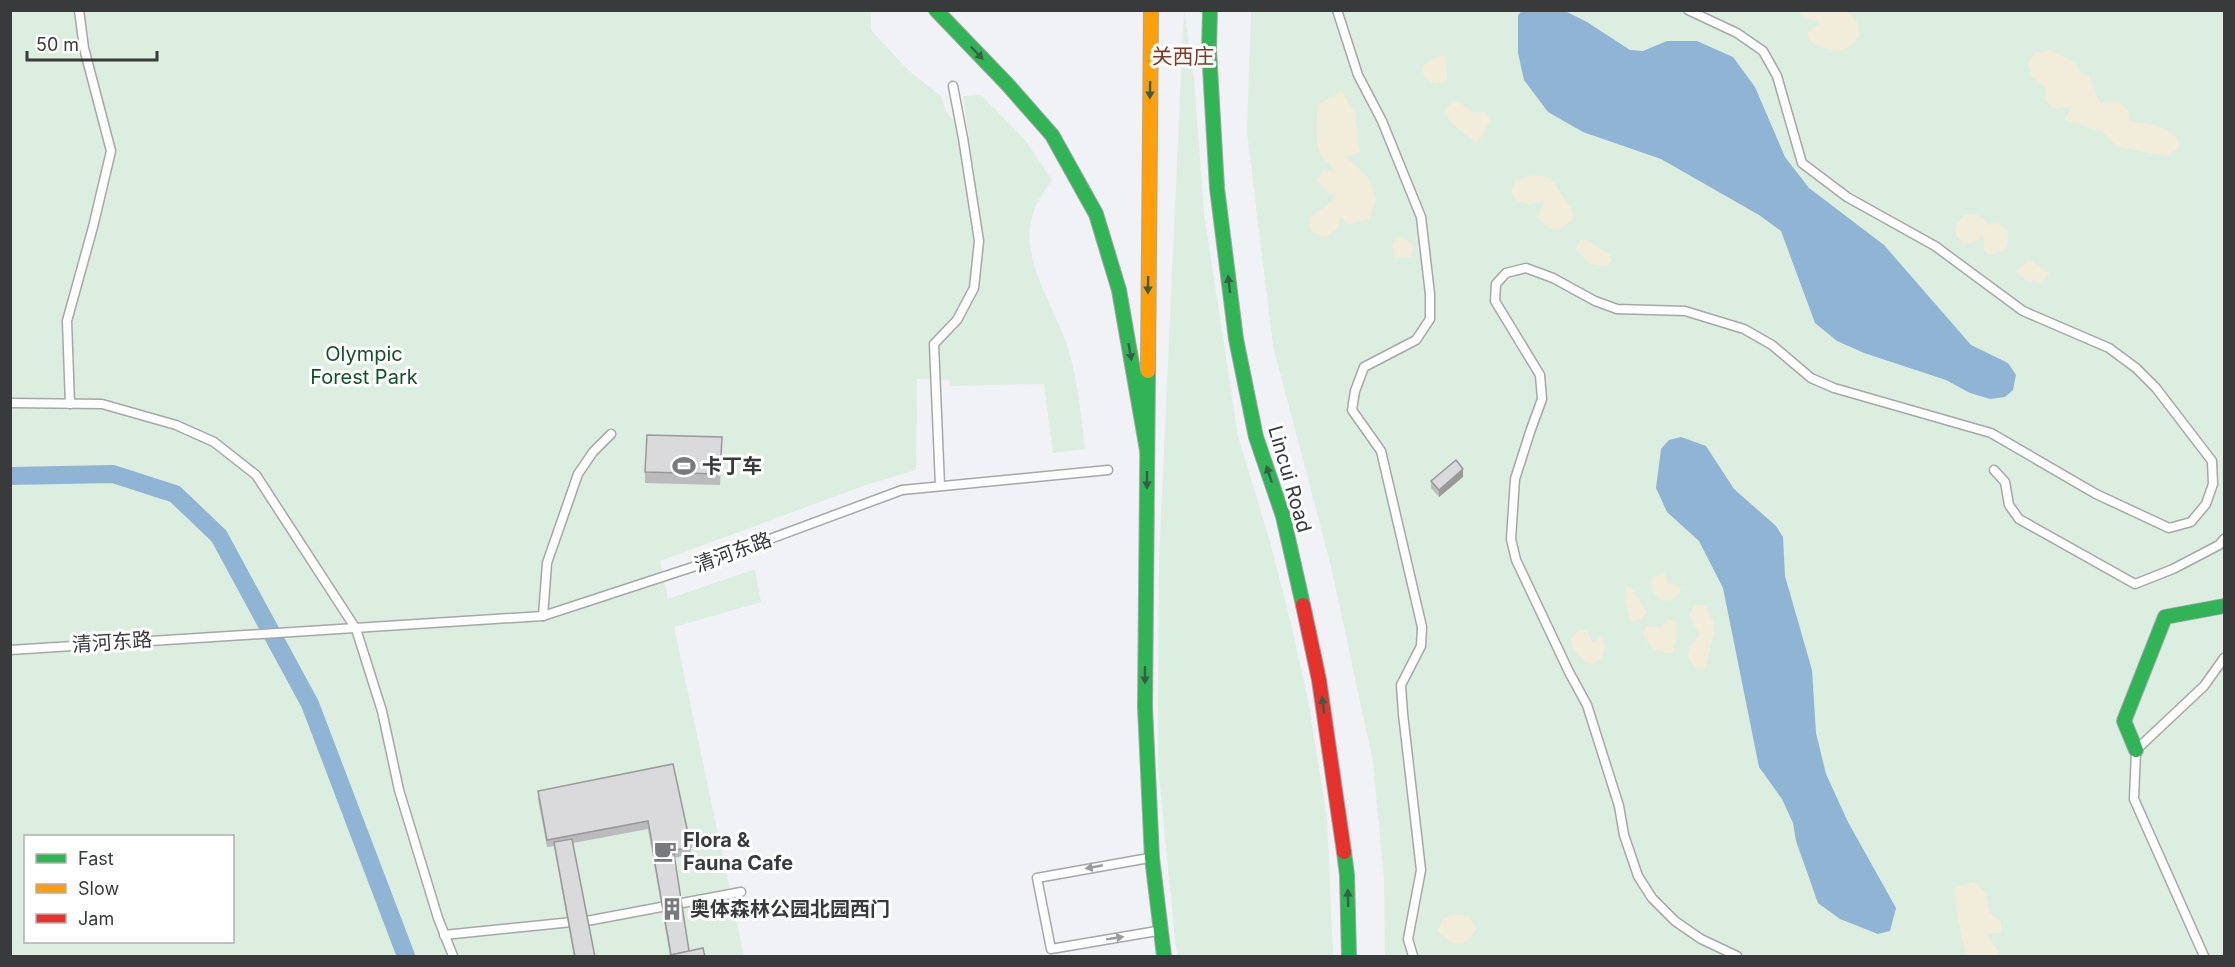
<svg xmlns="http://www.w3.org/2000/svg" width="2235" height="967" viewBox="0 0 2235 967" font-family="Inter,'Noto Sans SC',sans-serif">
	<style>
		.green { fill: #dbeee0; fill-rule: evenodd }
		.sand { fill: #f2ecda }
		.water { fill: #90b4d3 }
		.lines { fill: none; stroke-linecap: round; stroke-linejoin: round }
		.canal { stroke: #90b4d3; stroke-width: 18 }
		.lane-casing { stroke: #a6a7a9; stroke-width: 11 }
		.fast-casing { stroke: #a6a7a9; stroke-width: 16 }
		.slow-casing { stroke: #a6a7a9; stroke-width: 16 }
		.jam-casing { stroke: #a6a7a9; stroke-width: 16 }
		.lane { stroke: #fdfdfe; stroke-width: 8 }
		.fast { stroke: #30b455; stroke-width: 14 }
		.slow { stroke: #ff9f0a; stroke-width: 14 }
		.jam { stroke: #e5322d; stroke-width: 14 }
		.wall { fill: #bbbbbd }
		.shaded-wall { fill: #99999a }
		.building { fill: #dadadc; stroke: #99999a; stroke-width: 1.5 }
		.oneway { fill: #365f44 }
		.oneway2 { fill: #9b9c9d }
		.labels { text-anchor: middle; stroke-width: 6; stroke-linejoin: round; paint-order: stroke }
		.park-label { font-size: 20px; fill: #145128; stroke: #fff }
		.poi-label { font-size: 20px; font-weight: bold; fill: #393a3c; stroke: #fff; text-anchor: start }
		.street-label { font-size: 20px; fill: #393a3c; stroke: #fff }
		.neighbourhood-label { font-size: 21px; fill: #7e3a26; stroke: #fff }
	</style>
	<rect width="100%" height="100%" fill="#f1f2f5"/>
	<g class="green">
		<path d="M1184 10 1194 79 1204 213 1238 436 1270 542 1291 624 1308 700 1327 818 1333 956H1178L1176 948 1158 766 1159 560Z"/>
		<path d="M10 11H871V30L908 70 942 97 945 111 969 137 963 96 981 95 1025 140 1052 180C1046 189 1039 198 1035 208 1015 254 1055 306 1068 348 1078 381 1081 416 1085 449L1053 453 1044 384 950 386 949 380 917 379 916 470 866 485 660 561 668 599 755 569 761 602 674 627 744 956H11ZM26 836H232V942H26Z"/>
		<path d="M1251 11H2224V956H1385L1384 880 1373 762 1331 566 1273 346 1247 132Z"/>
	</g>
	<g class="sand">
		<path d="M1801 11H1848L1858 24 1859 37C1846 57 1827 51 1809 40L1807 33 1811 28 1819 25 1818 21 1805 19 1800 14Z"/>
		<path d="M2051 50 2077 64 2079 73 2089 76 2100 103 2118 101 2128 110 2129 121 2156 125 2176 135 2180 146 2167 156 2117 147 2101 131 2079 125 2065 119 2072 106 2054 109 2046 102 2045 87 2033 78 2027 65 2034 53Z"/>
		<path d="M1446 55 1447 81 1435 84 1424 77 1422 67 1432 59Z"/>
		<path d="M1342 91 1355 113 1360 153 1346 157 1368 177 1376 199 1369 220 1347 224 1341 217 1338 228 1326 238 1311 232 1308 218 1327 205 1335 195 1327 192 1317 180 1323 170 1335 171C1331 164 1323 159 1320 153 1314 140 1317 119 1317 105Z"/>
		<path d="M1452 101 1462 104 1474 113 1484 111 1490 120 1484 134 1475 143 1451 123 1444 111Z"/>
		<path d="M1533 175 1549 177 1572 209 1574 218C1562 232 1548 234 1538 217L1544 201 1527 205 1516 200 1511 191 1516 180Z"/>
		<path d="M1974 214 1982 217 1987 225 1998 222 2007 231 2008 241 2005 251 1989 255 1984 250 1983 234 1975 242 1963 244 1955 235 1957 222 1965 215Z"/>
		<path d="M1397 237 1410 241 1414 248 1411 257 1395 258 1393 244Z"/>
		<path d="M1585 239 1609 254 1612 261 1606 267 1591 264 1576 249 1581 240Z"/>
		<path d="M2028 260 2050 272 2041 283 2025 280 2016 272Z"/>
		<path d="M1664 573 1669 583 1682 588 1674 600 1663 601 1652 591 1651 581 1655 575Z"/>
		<path d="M1626 586 1631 587 1647 613 1638 621H1629L1625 596Z"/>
		<path d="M1695 605H1705L1714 623V635L1705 669 1695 668 1688 657 1690 645 1699 635 1689 615Z"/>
		<path d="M1668 619 1677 623 1676 639 1673 652C1658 655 1651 648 1643 635L1646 626 1661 627Z"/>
		<path d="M1578 630H1588L1592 643 1601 636 1606 647 1601 659 1594 664 1585 662 1572 647 1571 639Z"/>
		<path d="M1973 882 1986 893 1990 913 2001 922V933L1987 934 1998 950V956H1966L1958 920 1954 887Z"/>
		<path d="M1454 914 1468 915 1476 928C1468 949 1452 948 1438 931L1442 919Z"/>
	</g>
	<g class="water">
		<path d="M1523 10 1565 11 1587 22 1630 50 1643 51 1667 41H1697L1733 57 1755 87 1785 157 1809 188 1884 245 1971 345 2008 363 2016 375 2013 390 2005 397 1990 399 1970 393 1946 380 1864 353 1837 341 1815 323 1781 231 1759 215 1661 159 1583 132 1548 112 1524 80 1518 53V15Z"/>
		<path d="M1681 437 1706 446 1734 489 1776 526 1783 537 1785 576 1812 670 1816 733 1826 774 1848 822 1896 908 1890 931 1878 934 1840 919 1818 903 1796 841 1793 823 1782 799 1759 767 1723 588 1699 541 1667 512 1656 488 1661 449 1669 440Z"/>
	</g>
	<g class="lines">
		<path class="canal" d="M10 476 113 474 175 494 219 536 310 704 406 956"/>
		<g class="lane-casing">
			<g id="lane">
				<path d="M1337 10 1358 75 1382 121 1421 217 1430 294V319L1416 340 1364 367 1355 391 1352 410 1381 451 1422 627 1421 646 1401 685 1403 714 1421 870 1408 939 1413 956"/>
				<path d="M1688 10 1737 33 1763 51 1777 76 1802 163 1847 197 1935 246 2023 311 2109 348 2136 368 2156 388 2212 461 2213 484 2206 504 2191 522 2169 528 2096 494 1991 433 1834 388 1811 378 1772 345 1744 329 1685 311 1617 309 1595 301 1553 278 1526 268 1506 273 1496 284 1495 301 1540 375 1542 399 1530 432 1515 479 1511 539 1516 560 1569 672 1587 705 1619 806 1624 835 1638 876 1652 898 1675 921 1701 939 1737 956"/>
				<path d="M10 403 102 404 176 425 214 442 256 475 356 629 382 711 399 790 438 918 453 956"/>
				<path d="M70 404 67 321 93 227 111 151 84 48 79 10"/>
				<path d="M1994 470 2005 482 2009 505 2019 519 2135 584 2173 569 2219 545 2224 539"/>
				<path d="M940 486 934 344 957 320 974 288 979 241 963 138 953 86"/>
				<path d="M543 616 547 563 578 474 593 452 611 434"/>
				<path d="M10 650 543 616 708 562 902 490 1108 470"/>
				<path d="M1149 858 1037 878 1051 949 1157 931"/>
				<path d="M444 935 592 920 741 892"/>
				<path d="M2204 956 2134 799 2136 750 2204 686 2224 658"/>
			</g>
		</g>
		<g class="fast-casing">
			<g id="fast">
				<path d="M936 10 1008 85 1052 135 1096 214 1119 290 1147 450"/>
				<path d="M1210 10 1209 50 1217 188 1236 339 1256 437 1283 516 1303 605"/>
				<path d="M1148 371 1145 707 1152 858 1164 956"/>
				<path d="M2136 750 2124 721 2165 617 2224 606"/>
				<path d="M1344 852 1347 875 1349 956"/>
			</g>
		</g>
		<g class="slow-casing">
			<path id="slow" d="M1148 371 1151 10"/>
		</g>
		<g class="jam-casing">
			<path id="jam" d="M1303 605 1319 680 1344 852"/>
		</g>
		<use href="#lane" class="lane"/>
		<use href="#fast" class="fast"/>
		<use href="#slow" class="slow"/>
		<use href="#jam" class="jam"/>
	</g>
	<g class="wall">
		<path d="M722 449 720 485 645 483V472Z"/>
		<path d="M1463 477 1439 497 1431 488V481Z"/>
		<path d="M673 764 691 847V854L674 858 689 951 670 955 648 829 573 843 595 957H574L554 846 547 847 538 799V791Z"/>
	</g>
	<path class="shaded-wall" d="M1463 469V477L1439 497V490Z"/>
	<g class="building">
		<path d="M647 435 722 437 720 474 645 472Z"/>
		<path d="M1456 460 1463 469 1439 490 1431 481Z"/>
		<path d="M673 764 691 847 654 854 648 821 547 840 538 791Z"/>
		<path d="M572 839 595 957H575L554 842Z"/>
		<path d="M674 854 689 951 671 955 654 858Z"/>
		<path d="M703 948 705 957H666V956Z"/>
	</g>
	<defs><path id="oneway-solid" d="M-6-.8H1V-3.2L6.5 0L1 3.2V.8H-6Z" transform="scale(1.5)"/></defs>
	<g class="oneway">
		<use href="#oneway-solid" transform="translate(977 53) rotate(46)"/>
		<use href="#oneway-solid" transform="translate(1150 90) rotate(91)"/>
		<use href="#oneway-solid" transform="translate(1229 284) rotate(-97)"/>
		<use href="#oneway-solid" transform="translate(1148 285) rotate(91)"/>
		<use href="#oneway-solid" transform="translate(1130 352) rotate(80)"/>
		<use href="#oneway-solid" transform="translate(1269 474) rotate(-108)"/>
		<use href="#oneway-solid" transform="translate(1147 480) rotate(90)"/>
		<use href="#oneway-solid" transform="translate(1145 675) rotate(90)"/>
		<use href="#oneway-solid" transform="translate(1323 705) rotate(-98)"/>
		<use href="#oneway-solid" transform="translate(1348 898) rotate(-91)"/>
	</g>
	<g class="oneway2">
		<use href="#oneway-solid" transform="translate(1094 867) rotate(169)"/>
		<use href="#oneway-solid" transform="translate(1115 938) rotate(-9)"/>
	</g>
	<defs>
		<g id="stadium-bare" transform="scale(1.8)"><path d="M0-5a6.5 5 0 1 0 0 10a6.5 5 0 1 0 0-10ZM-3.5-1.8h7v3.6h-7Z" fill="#797a7d" stroke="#fff" stroke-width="2.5" paint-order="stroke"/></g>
		<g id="cafe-bare" transform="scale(1.8)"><path d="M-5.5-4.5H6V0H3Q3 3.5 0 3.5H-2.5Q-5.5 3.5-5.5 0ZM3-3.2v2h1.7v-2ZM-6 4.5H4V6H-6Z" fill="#797a7d" stroke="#fff" stroke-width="2.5" paint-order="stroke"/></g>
		<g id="building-bare" transform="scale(1.8)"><path d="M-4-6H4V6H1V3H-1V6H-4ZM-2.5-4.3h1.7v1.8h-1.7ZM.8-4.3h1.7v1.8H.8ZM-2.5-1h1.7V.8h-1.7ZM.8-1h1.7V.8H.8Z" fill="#797a7d" stroke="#fff" stroke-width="2.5" paint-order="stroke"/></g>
	</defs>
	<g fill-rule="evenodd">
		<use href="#stadium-bare" x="684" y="466"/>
		<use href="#cafe-bare" x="665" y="851"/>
		<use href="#building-bare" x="672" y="909"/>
	</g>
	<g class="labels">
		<g class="park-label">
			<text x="364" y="361">Olympic<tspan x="364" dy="23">Forest Park</tspan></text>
		</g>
		<g class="poi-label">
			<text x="702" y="473">卡丁车</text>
			<text x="683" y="847">Flora &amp;<tspan x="683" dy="23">Fauna Cafe</tspan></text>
			<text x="690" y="916">奥体森林公园北园西门</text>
		</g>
		<g class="street-label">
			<text transform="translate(1290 479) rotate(74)" y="7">Lincui Road</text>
			<text transform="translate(733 552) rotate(-20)" y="7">清河东路</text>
			<text transform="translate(112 642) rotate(-4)" y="7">清河东路</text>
		</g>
		<g class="neighbourhood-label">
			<text x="1183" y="64">关西庄</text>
		</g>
	</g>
	<rect width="2235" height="967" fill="none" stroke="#393a3c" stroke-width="24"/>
	<rect x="24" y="835" width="210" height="108" fill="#ffffff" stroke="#b0b0b1" stroke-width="1.5"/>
	<rect x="36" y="854" width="30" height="9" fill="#30b455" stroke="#b0b0b1" stroke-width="1.5"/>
	<text x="78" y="865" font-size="18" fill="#393a3c">Fast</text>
	<rect x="36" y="884" width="30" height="9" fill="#ff9f0a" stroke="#b0b0b1" stroke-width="1.5"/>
	<text x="78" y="895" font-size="18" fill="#393a3c">Slow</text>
	<rect x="36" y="914" width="30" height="9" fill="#e5322d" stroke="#b0b0b1" stroke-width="1.5"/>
	<text x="78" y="925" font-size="18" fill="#393a3c">Jam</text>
	<path d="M27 51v9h130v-9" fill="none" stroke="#393a3c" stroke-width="3"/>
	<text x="36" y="51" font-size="18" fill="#393a3c" stroke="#ffffff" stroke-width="4.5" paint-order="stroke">50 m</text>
</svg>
